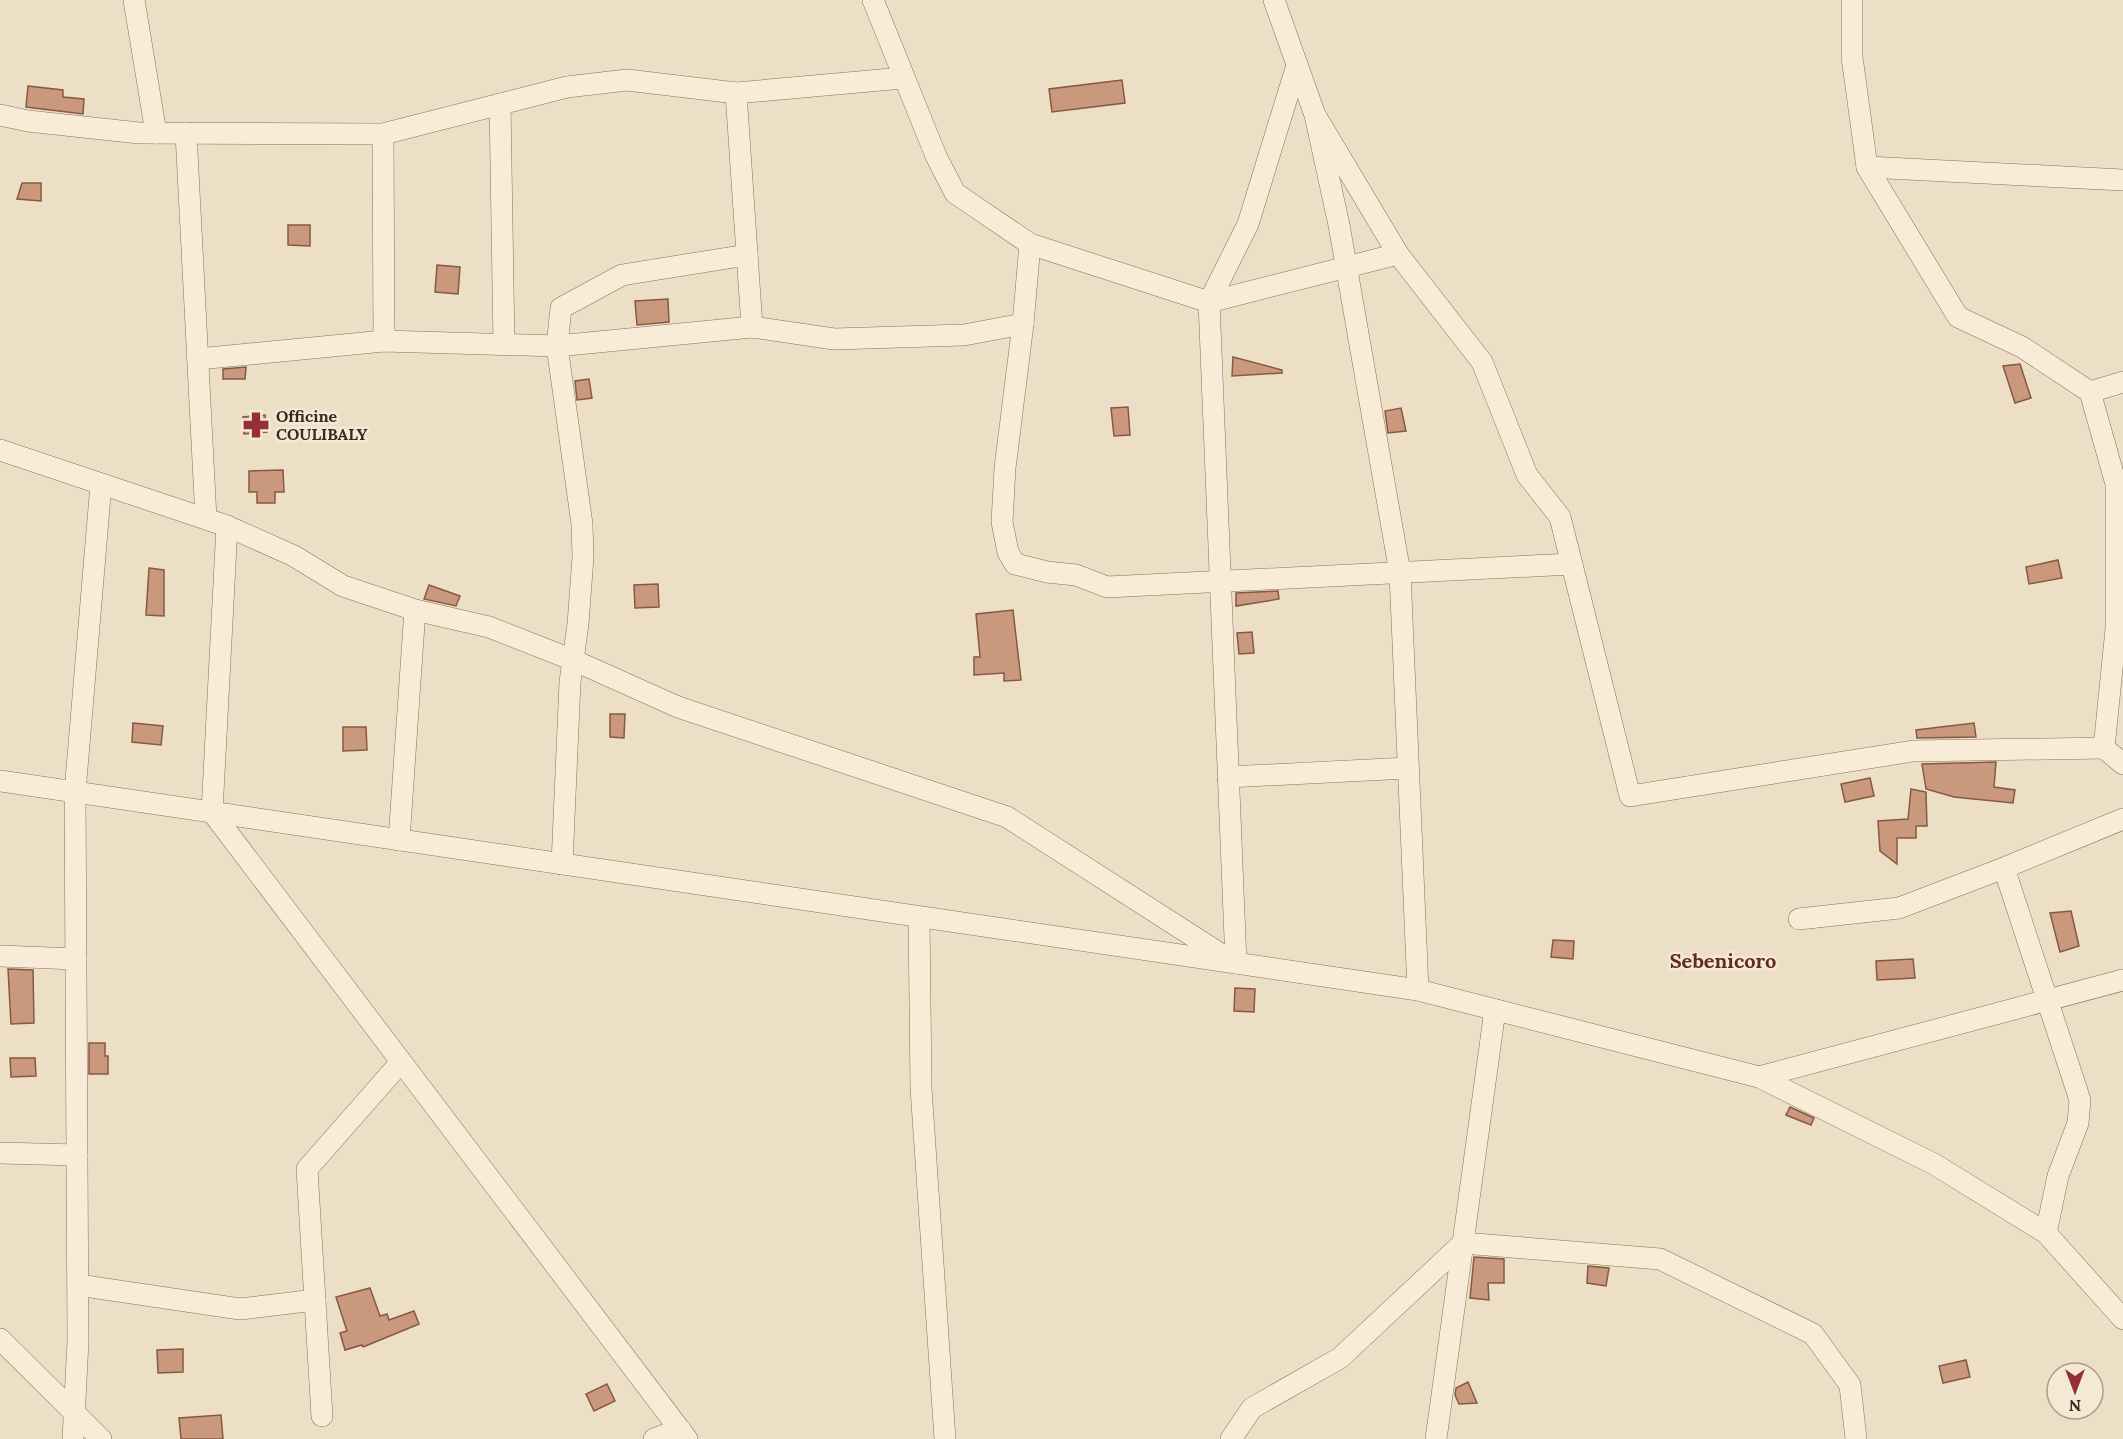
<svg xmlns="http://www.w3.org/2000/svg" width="2123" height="1439" viewBox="0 0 2123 1439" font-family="Lora,serif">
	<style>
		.building { fill: #c9987d; stroke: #855943; stroke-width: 1.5 }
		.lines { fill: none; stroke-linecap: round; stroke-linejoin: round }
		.minor-casing { stroke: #87705c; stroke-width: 22 }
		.minor { stroke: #f8ecd9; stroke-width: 21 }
		.labels { text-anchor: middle; stroke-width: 5; stroke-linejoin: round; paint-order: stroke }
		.poi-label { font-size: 16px; font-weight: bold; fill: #382a20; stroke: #f4e9d5; text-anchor: start }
		.quarter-label { font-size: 20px; font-weight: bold; fill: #632a21; stroke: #f4e9d5 }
	</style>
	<rect width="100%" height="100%" fill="#eddfc6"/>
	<g class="building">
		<path d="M1122 80 1125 103 1052 112 1049 89Z"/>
		<path d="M28 86 63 90V97L84 99 83 114 26 107Z"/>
		<path d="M22 183H41V201L17 199Z"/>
		<path d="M288 225H310V246L288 245Z"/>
		<path d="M437 265 460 267 458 294 435 292Z"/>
		<path d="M668 299 669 322 637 325 635 301Z"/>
		<path d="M1233 357 1282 370V373L1232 376Z"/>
		<path d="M2020 364 2031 398 2015 403 2003 366Z"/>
		<path d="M246 367 245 379H223V369Z"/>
		<path d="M589 379 592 398 577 400 575 381Z"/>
		<path d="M1128 407 1130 435 1114 436 1111 408Z"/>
		<path d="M1401 408 1406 431 1388 433 1385 411Z"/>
		<path d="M265 415 267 432 244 434 243 417Z"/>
		<path d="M283 470 284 492H275V503H257V492H249V471Z"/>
		<path d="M2058 560 2062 578 2029 584 2026 567Z"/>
		<path d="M149 568 164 570V616L146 615Z"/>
		<path d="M658 584 659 607 635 608 634 585Z"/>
		<path d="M429 585 460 596 456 606 424 599Z"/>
		<path d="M1278 591 1279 599 1236 606V593Z"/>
		<path d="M1013 610 1021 680 1004 681V673L974 675V657H980L976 614Z"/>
		<path d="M1252 632 1254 653 1239 654 1237 633Z"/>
		<path d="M610 714H625L624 738 610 737Z"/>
		<path d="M133 723 163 726 161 745 132 742Z"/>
		<path d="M1974 723 1976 737 1917 738 1916 730Z"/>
		<path d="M343 727H366L367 750 343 751Z"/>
		<path d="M1996 762 1994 787 2015 790 2013 803 1954 797 1926 789 1922 764Z"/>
		<path d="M1870 778 1874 796 1845 802 1841 784Z"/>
		<path d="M1911 789 1926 792 1927 826H1916V838H1897V864L1880 851 1878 821 1908 819Z"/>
		<path d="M2071 911 2079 946 2060 952 2050 913Z"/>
		<path d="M1553 940 1574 941 1573 959 1551 957Z"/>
		<path d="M1913 959 1915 978 1877 980 1876 961Z"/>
		<path d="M8 969 33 970 34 1023 11 1024Z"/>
		<path d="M1235 988 1255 989 1254 1012 1234 1011Z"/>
		<path d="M89 1043H105V1056H108V1074H89Z"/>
		<path d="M10 1058H35L36 1076 11 1077Z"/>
		<path d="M1790 1107 1814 1118 1811 1125 1786 1115Z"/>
		<path d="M1474 1257 1504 1259V1283H1488L1489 1300 1470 1298Z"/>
		<path d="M1588 1266 1609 1268 1606 1286 1587 1283Z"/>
		<path d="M370 1288 380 1316 387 1314 389 1320 414 1311 419 1324 363 1347 362 1345 345 1350 340 1333 347 1331 336 1297Z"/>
		<path d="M183 1349V1372L158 1373 157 1350Z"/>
		<path d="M1966 1360 1970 1377 1943 1383 1939 1366Z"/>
		<path d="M1468 1382 1477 1403 1459 1404 1455 1395 1456 1388Z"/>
		<path d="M607 1384 615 1401 594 1411 586 1394Z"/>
		<path d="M221 1415 223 1439H181L179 1418Z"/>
	</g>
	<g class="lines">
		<g class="minor-casing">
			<g id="minor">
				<path d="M134 0 156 133"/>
				<path d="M873 0 936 156 955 193 1030 244 1209 302 1398 254"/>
				<path d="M1274 0 1315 115 1339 225 1400 573 1418 990"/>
				<path d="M1852 0V57L1867 167 1958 317 2022 347 2090 392 2116 484V629L2104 748 2123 764"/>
				<path d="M736 93 752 327"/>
				<path d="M500 104 504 345"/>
				<path d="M0 115 28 121 139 133 383 134 567 87 627 80 736 93 903 78"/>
				<path d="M1315 115 1398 254 1482 362 1527 475 1560 517 1630 796 1913 751 2104 748"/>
				<path d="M186 133 206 519"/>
				<path d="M383 134 384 341"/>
				<path d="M1867 167 2123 180"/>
				<path d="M1030 244 1023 324 1005 468 1002 522 1008 552 1015 564 1047 572 1076 575 1107 587 1572 564"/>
				<path d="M198 359 384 341 557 346 752 327 834 339 964 335 1023 324"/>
				<path d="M2090 392 2123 382"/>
				<path d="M0 450 227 526 294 556 343 586 415 610 489 627 573 660 678 707 1007 817 1230 960"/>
				<path d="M227 526 212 812 687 1439"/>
				<path d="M1228 777 1408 768"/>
				<path d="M0 781 1418 990 1759 1077 1934 1164 2046 1233 2123 1319"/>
				<path d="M399 840 415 610"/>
				<path d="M562 864 570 682 578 624 583 557 582 524 557 346 561 308 622 275 747 255"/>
				<path d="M2004 868 2080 1100 2078 1123 2058 1176 2046 1233"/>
				<path d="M919 917 921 1088 945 1439"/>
				<path d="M1799 919 1899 908 2004 868 2123 819"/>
				<path d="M0 956 76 959"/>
				<path d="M1236 963 1209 302 1248 224 1297 65"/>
				<path d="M1759 1077 2123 980"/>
				<path d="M0 1153 77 1155"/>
				<path d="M78 1285 240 1309 315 1300"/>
				<path d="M0 1339 101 1439"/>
				<path d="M322 1416 307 1169 401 1062"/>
				<path d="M73 1439 78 1341 75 792 101 484"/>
				<path d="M654 1439 680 1429"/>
				<path d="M1231 1439 1252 1408 1340 1358 1463 1243 1660 1259 1813 1334 1850 1385 1856 1439"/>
				<path d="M1436 1439 1495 1010"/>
			</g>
		</g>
		<use href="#minor" class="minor"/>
	</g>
	<defs>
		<g id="pharmacy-bare" transform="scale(2.07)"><path d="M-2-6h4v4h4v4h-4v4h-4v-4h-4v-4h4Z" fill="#942f36" stroke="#f4e9d5" stroke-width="2.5" paint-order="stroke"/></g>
	</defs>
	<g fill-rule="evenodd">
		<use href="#pharmacy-bare" x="256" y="425"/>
	</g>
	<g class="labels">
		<g class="poi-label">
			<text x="276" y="422">Officine<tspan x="276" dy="18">COULIBALY</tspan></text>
		</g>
		<g class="quarter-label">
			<text x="1723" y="968">Sebenicoro</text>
		</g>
	</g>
	<g transform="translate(2075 1391) rotate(180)"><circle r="28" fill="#f4e9d5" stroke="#a99d8d" stroke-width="1.5"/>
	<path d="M0-4.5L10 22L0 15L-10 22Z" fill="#942f36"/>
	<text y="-9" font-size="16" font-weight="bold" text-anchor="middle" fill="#382a20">N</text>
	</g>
</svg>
